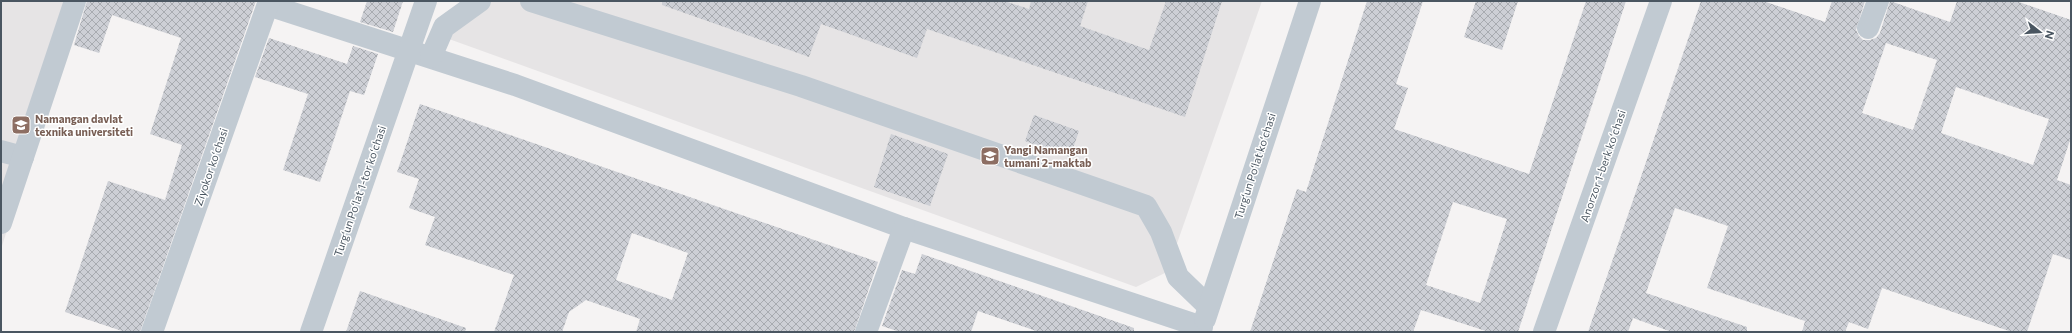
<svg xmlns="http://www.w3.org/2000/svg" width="2072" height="333" viewBox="0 0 2072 333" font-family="Commissioner,sans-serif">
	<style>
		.education { fill: #e6e4e5 }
		.building { fill: url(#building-cross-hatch); fill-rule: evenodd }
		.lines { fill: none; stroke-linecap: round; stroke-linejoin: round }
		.minor { stroke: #c1cad2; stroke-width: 22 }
		.labels { text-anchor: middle; stroke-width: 3; stroke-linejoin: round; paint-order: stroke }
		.education-label { font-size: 11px; font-weight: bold; fill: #785e54; stroke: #fff; text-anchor: start }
		.street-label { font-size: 11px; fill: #4a5661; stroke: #fff }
	</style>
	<defs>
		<pattern id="building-cross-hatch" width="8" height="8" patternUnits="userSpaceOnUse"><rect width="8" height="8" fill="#cdcfd5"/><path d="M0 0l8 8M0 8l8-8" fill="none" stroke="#a8abb0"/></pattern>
	</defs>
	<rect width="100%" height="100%" fill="#f5f3f3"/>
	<g class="education">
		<path d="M1 1H80L1 249Z"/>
		<path d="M465 1H1262L1167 272 1136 287 449 39Z"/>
	</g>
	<g class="building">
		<path d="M87 1H256L140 332H125L65 312 108 181 165 200 182 145 150 134 181 38 112 15 99 53 74 45Z"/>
		<path d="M367 1H403L393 32 360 22Z"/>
		<path d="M662 1H1004L1029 9 1031 1H1088L1080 26 1149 50 1166 1H1222L1185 117 927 29 917 58 821 24 809 57 662 5Z"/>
		<path d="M1367 1H1423L1396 84 1408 88 1394 129 1529 174 1586 1H1626L1518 332H1489L1421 310 1413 332H1250L1297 189 1306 192ZM1453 202 1507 219 1480 303 1426 285Z"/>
		<path d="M1476 1H1518L1502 50 1464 37Z"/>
		<path d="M1701 1H1763L1825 22 1832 1H1865L1856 30 1859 36 1863 40H1870L1876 38 1880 33 1890 1 1950 22 1957 1H2016L2071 20V137L2057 180 2071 185V260L2053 254 2027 332H2012L1882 288 1868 329 1849 322 1845 332H1802L1805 321 1707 288 1728 226 1675 208 1646 293 1747 327V332H1672L1633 318 1628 332H1588ZM1886 43 1937 60 1913 130 1862 113ZM1956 87 2049 119 2033 165 1941 133Z"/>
		<path d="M269 38 347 64 353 46 378 54 364 95 350 91 320 182 283 170 308 94 255 77Z"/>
		<path d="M420 104 878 262 854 332H636L640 319 586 300 569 312 562 332H494L514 275 425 245 435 217 409 208 419 179 397 172ZM632 233 688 253 672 300 616 280Z"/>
		<path d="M1034 115 1079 131 1070 157 1025 141Z"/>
		<path d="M891 134 948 154 930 206 874 187Z"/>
		<path d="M922 254 1134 328V332H1039L978 311 971 332H900L882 326 902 270 915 274Z"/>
		<path d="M360 291 466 328 465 332H346Z"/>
	</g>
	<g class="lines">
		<g class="minor">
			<path d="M531 1 801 86 1146 206 1161 232 1178 277 1208 306"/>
			<path d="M268 5 515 85 904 228 1202 327"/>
			<path d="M1868 28 1878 1"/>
			<path d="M431 57 444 27 480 1"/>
			<path d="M1 151 23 157"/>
			<path d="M1 223 75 1"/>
			<path d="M1205 319 1310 1"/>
			<path d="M152 332 269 1"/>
			<path d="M311 332 426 1"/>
			<path d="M866 332 904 228"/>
			<path d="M1544 332 1661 1"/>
		</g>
	</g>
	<defs>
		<g id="university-square" transform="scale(1)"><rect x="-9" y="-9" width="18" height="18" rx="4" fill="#8d6e63" stroke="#fff"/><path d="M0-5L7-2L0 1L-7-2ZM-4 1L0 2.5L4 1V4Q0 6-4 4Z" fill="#fff"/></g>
		<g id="school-square" transform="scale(1)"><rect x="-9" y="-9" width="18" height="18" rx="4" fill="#8d6e63" stroke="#fff"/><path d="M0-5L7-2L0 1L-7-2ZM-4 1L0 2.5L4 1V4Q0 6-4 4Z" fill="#fff"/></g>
	</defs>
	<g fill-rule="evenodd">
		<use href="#university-square" x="21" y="125"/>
		<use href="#school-square" x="990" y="156"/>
	</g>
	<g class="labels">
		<g class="education-label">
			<text x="35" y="123">Namangan davlat<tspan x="35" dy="13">texnika universiteti</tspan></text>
			<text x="1004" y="154">Yangi Namangan<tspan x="1004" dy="13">tumani 2-maktab</tspan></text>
		</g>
		<g class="street-label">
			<text transform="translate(1255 166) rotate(-72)" y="4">Turgʻun Poʻlat koʻchasi</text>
			<text transform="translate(1603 166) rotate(-71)" y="4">Anorzor 1-berk koʻchasi</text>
			<text transform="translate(211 167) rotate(-71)" y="4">Ziyokor koʻchasi</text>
			<text transform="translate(360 191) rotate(-71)" y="4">Turgʻun Poʻlat 1-tor koʻchasi</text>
		</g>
	</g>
	<rect width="2072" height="333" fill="none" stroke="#4a5661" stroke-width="4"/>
	<g transform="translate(2040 32) rotate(107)" stroke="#ffffff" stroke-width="3" paint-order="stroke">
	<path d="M0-3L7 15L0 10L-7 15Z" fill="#4a5661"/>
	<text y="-6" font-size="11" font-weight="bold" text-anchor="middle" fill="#4a5661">N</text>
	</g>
</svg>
